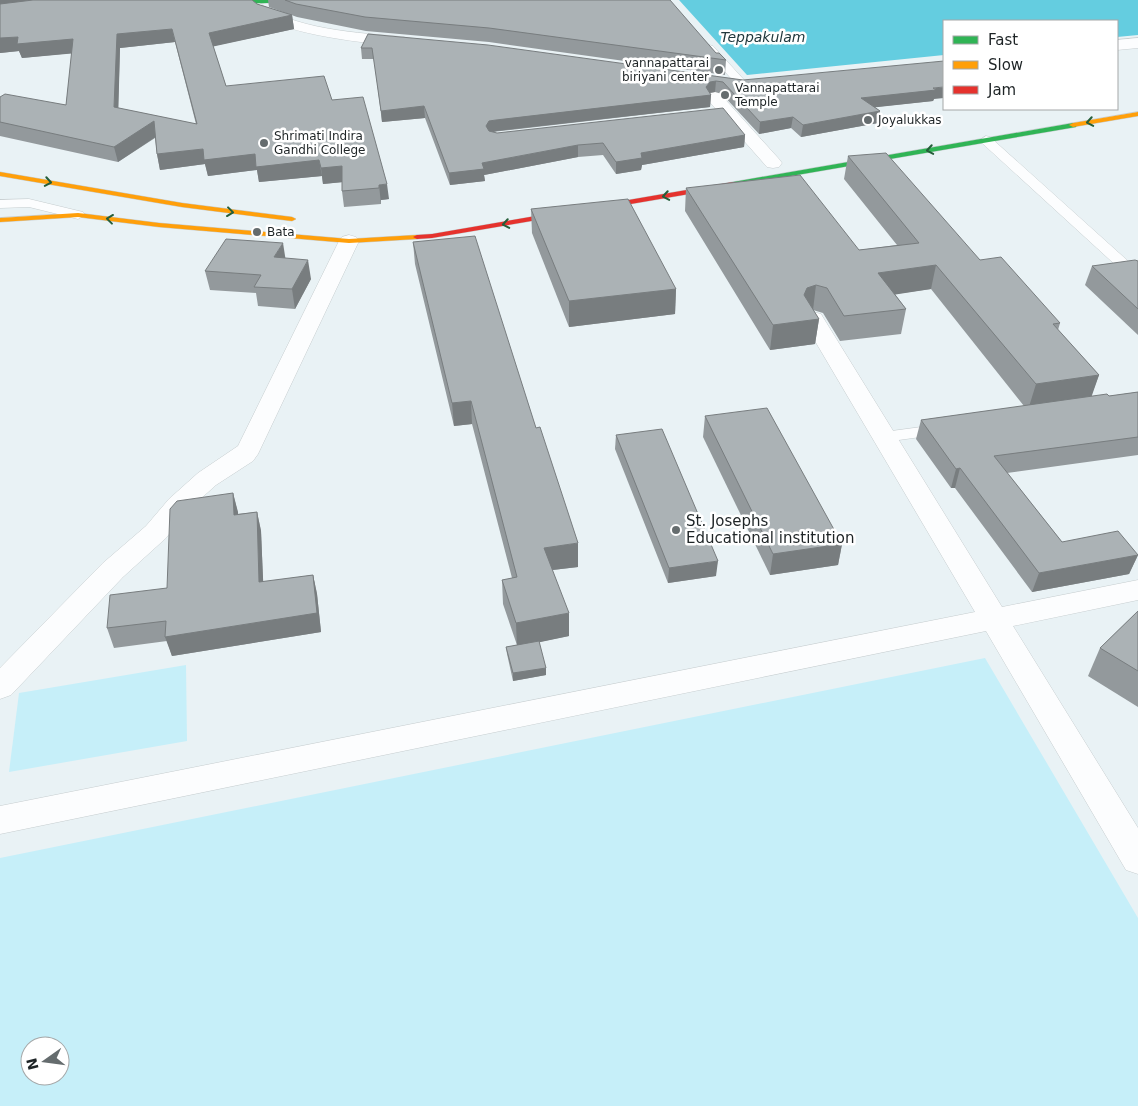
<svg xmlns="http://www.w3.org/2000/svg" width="1138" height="1106" viewBox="0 0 1138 1106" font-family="'DejaVu Sans',sans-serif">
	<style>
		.green { fill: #c6eff9; fill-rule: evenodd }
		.water { fill: #64cde0 }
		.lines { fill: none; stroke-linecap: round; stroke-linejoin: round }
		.lane-casing { stroke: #c6cdcf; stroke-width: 1 }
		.street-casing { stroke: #c6cdcf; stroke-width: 1 }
		.fast-casing { stroke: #c6cdcf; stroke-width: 1 }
		.slow-casing { stroke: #c6cdcf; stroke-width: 1 }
		.jam-casing { stroke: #c6cdcf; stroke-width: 1 }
		.lane { fill: #fcfdfe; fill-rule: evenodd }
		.street { fill: #fcfdfe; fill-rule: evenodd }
		.fast { fill: #30b455; fill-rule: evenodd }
		.slow { fill: #ff9f0a; fill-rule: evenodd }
		.jam { fill: #e5322d; fill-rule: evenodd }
		.wall { fill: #93999c; fill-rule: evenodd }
		.shaded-wall { fill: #787d7f }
		.building { fill: #abb2b5; stroke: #787d7f; fill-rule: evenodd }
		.oneway { stroke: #255e39 }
		.poi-dot { fill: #656c6e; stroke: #fff; stroke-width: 2 }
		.labels { text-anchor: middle; stroke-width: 5; stroke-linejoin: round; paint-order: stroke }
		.far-poi-label { font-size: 12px; fill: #1e2426; stroke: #fff; text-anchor: start }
		.far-water-label { font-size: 14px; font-style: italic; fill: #21383d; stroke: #fff }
		.poi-label { font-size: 15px; fill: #1e2426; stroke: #fff; text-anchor: start }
	</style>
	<rect width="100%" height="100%" fill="#e9f2f5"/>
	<g class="green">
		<path d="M985 658 1138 918V1106H0V858ZM30 1046H60V1076H30Z"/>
		<path d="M186 665 187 741 9 772 19 693Z"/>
	</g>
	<path class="water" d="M679 0H1138V35L1117 37V21H944V55L747 75Z"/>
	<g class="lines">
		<g class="lane-casing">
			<g id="lane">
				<path d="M709 45 713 46 746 82 748 84 746 86H738L705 50 704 48 705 46Z"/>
				<path d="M986 136 990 137 1138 270V282L1133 281 982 143 980 140Z"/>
				<path d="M29 199 83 212 85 215 78 219 29 207 0 208V200Z"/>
				<path d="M944 424 950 425 952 429 950 433 884 442 878 441 876 437 878 433 884 432Z"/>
			</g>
		</g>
		<g class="street-casing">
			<g id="street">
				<path d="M241 0H256C289 30 361 33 404 37L409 39 412 42 409 45 404 47C363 42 265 35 241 0Z"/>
				<path d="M1138 38V48L1117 50V40Z"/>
				<path d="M698 74 704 76 779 159 782 163 779 167 773 168 767 167 692 82 690 79 692 76Z"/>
				<path d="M349 235 356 237 359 241 258 454 253 461 216 485 187 511 166 538 123 577 11 695 0 699V668L103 563 146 526 169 499 198 473 238 446 339 241 342 237Z"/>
				<path d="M813 312 821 314 824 319 1002 607 1138 580V600L1013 626 1138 828V874L1126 870 986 631 0 834V806L975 612 802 319 805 314Z"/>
			</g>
		</g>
		<g class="fast-casing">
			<g id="fast">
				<path d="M247 0H295L292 2 216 5 213 3 216 1Z"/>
				<path d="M1073 123 1077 125 1076 127 733 186 729 184 733 182Z"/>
			</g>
		</g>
		<g class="slow-casing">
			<g id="slow">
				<path d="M1138 112V116L1073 127 1069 125 1073 123Z"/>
				<path d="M0 172 182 203 292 217 296 219 292 221 182 207 0 176Z"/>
				<path d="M78 213 159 223 349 239 417 235 421 237 417 239 349 243 159 227 78 217 0 222V218Z"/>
			</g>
		</g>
		<g class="jam-casing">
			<path id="jam" d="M733 182H736V186L432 238 417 239 413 237 417 235 432 234Z"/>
		</g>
		<use href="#lane" class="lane"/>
		<use href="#street" class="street"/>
		<use href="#fast" class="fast"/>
		<use href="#slow" class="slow"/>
		<use href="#jam" class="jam"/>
	</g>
	<g class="wall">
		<path d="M0 0 257 4 292 15 294 29 213 46 226 86 332 100 389 199 381 200V204L344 207 342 191V182L323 184 322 176 259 182 257 170 208 176 205 164 160 170 157 154 155 138 118 162 0 136V97L66 105 72 53 22 58 19 51 0 53ZM175 42 196 124 118 108 120 48Z"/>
		<path d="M268 0H669L716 53 726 60 725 75 489 42 366 31 297 17 269 7Z"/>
		<path d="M368 34 743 80 934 99 933 101 875 107 880 111 878 123 801 137 791 128 759 134 722 94 715 92 710 93 711 95 710 107 492 132 497 133 745 135 744 147 642 165 641 170 616 174 603 155 578 157 484 175 485 181 450 185 425 118 382 122 374 59H362L361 48Z"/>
		<path d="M848 156 1060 323 1058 330 1099 375 1091 396H1109L1138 392V455L1007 473 1062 542 1138 555 1129 574 1032 592 955 488H951L916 439 921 420 1024 406 931 289 895 294 906 309 901 334 840 341 823 313 813 310 819 319 815 344 770 350 685 211 686 188 859 250 897 245 844 179Z"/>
		<path d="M531 209 676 289 675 314 569 327 532 233Z"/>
		<path d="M413 242 578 567 552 570 569 636 539 642 546 675 513 681 507 654 506 647 517 645 503 604 502 580 512 578 472 424 454 426 415 264Z"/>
		<path d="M285 258 311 279 295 309 258 306 256 293 210 290 205 271Z"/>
		<path d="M1138 261V335L1085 285 1092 266Z"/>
		<path d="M705 416 842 544 838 565 770 575 703 437Z"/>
		<path d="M616 435 716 576 668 583 615 449Z"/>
		<path d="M233 493 238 514 257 512 261 531 263 582 313 575 317 594 321 632 172 656 167 641 114 648 107 628 167 588Z"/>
		<path d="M1138 611V707L1088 676 1100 648Z"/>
	</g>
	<g class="shaded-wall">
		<path d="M0 0H36L0 7Z"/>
		<path d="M292 15 294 29 211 47 209 33Z"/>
		<path d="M172 29 175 42 120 48 118 122 114 107 117 34Z"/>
		<path d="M18 37 73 39 77 53 22 58 19 51 0 53V38Z"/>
		<path d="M716 81 715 92 709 93 711 95 710 107 497 131 490 133 486 126 489 121 496 120 706 87 710 82Z"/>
		<path d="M944 87V98L934 99 933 101 860 109 861 98Z"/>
		<path d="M424 106 425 118 382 122 381 111Z"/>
		<path d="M880 111 878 123 801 137 803 125Z"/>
		<path d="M793 117 791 128 759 134 760 122Z"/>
		<path d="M154 121 157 136 118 162 114 147Z"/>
		<path d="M745 135 744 147 642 165 641 170 616 174V162L641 153Z"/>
		<path d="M578 145V157L484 175 485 181 450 185 449 173 482 163Z"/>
		<path d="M203 149 319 160 322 176 259 182 257 170 208 176 205 164 160 170 157 154Z"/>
		<path d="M342 166 344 182 323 184 321 168Z"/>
		<path d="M387 184 389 199 381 200V204L379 185Z"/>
		<path d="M283 243 286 262 274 257Z"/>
		<path d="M308 260 311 279 295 309 292 289Z"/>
		<path d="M936 265 931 289 873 298 878 273Z"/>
		<path d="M816 285 813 310 804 295 807 288Z"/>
		<path d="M676 289 675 314 569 327V301Z"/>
		<path d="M819 319 815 344 770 350 773 325Z"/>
		<path d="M1099 375 1090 401 1028 410 1036 384Z"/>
		<path d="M471 401 472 424 454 426 452 403Z"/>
		<path d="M960 468 955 488H951L956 469Z"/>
		<path d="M233 493 238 512 239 534 234 515Z"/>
		<path d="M257 512 261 531 264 601 259 582Z"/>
		<path d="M578 543V567L544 571V548Z"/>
		<path d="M842 544 838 565 770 575 773 554Z"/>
		<path d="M1138 555 1129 574 1032 592 1039 573Z"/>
		<path d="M718 561 716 576 668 583 669 568Z"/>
		<path d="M313 575 317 594 321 632 172 656 165 637Z"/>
		<path d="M569 613V636L517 647 516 623Z"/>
		<path d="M546 668V675L513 681V673Z"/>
	</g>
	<g class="building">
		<path d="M33 0H252L257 4 292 15 209 33 226 86 324 76 332 100 363 97 387 184 379 185V188L342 191V166L321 168 319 160 256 167 255 154 204 160 203 149 157 154 154 121 114 147 0 122V97L5 94 66 105 73 39 17 44 18 37 0 38V4ZM172 29 197 124 114 107 117 34Z"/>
		<path d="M285 0H670L716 53H719L726 60 489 28 365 17 296 4Z"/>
		<path d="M368 34 488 45 743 80 944 61V87L933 88 936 90 861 98 880 111 803 125 793 117 760 122 723 82 716 81 710 82 706 87 711 95 496 120 489 121 486 126 489 131 497 133 723 108 745 135 641 153 642 158 616 162 603 143 578 145 482 163 484 169 449 173 424 106 381 111 372 48H361Z"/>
		<path d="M886 153 980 260 1001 257 1060 323 1053 324 1099 375 1036 384 936 265 878 273 906 309 844 316 827 288 816 285 807 288 804 295 819 319 773 325 686 188 800 175 859 250 919 243 848 156Z"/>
		<path d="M628 199 676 289 569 301 531 209Z"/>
		<path d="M475 236 536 428 540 427 578 543 544 548 569 613 516 623 502 580 517 577 471 401 452 403 413 242Z"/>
		<path d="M226 239 283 243 274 257 308 260 292 289 254 287 261 275 205 271Z"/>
		<path d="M1135 260 1138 261V309L1092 266Z"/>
		<path d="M1138 392V437L994 456 1062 542 1118 531 1138 555 1039 573 960 468 956 469 921 420 1107 394 1109 396Z"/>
		<path d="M767 408 842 544 773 554 705 416Z"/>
		<path d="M662 429 718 561 669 568 616 435Z"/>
		<path d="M233 493 234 515 257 512 259 582 313 575 317 613 165 637 166 621 107 628 110 595 167 588 170 509 177 501Z"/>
		<path d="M1138 611V671L1100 648Z"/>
		<path d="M539 641 546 668 513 673 506 647Z"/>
	</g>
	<defs><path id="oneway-chevron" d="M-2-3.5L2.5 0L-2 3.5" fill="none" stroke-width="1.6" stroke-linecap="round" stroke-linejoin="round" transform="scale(1.25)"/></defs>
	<g class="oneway">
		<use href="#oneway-chevron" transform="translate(1090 122) rotate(170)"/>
		<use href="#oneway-chevron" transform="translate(930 150) rotate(170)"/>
		<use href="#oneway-chevron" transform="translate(48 182) rotate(10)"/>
		<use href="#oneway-chevron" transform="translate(666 196) rotate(170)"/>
		<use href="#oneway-chevron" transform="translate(230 212) rotate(7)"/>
		<use href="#oneway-chevron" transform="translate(110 219) rotate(-173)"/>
		<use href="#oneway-chevron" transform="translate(506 224) rotate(170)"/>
	</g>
	<g class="poi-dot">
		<circle cx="719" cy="70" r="5"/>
		<circle cx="725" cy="95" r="5"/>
		<circle cx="868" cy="120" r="5"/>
		<circle cx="264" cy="143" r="5"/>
		<circle cx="257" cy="232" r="5"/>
		<circle cx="676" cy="530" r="5"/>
	</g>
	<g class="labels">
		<g class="far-poi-label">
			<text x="709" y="67" text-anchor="end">vannapattarai<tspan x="709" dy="14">biriyani center</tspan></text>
			<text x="735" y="92">Vannapattarai<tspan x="735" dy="14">Temple</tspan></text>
			<text x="878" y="124">Joyalukkas</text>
			<text x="274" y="140">Shrimati Indira<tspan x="274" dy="14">Gandhi College</tspan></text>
			<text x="267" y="236">Bata</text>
		</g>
		<g class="far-water-label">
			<text x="763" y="42">Teppakulam</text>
		</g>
		<g class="poi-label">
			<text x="686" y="526">St. Josephs<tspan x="686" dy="17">Educational institution</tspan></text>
		</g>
	</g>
	<rect x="943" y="20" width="175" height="90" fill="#ffffff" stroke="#a5a7a8"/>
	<rect x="953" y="36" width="25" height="8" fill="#30b455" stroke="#a5a7a8"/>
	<text x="988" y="45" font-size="15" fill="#1e2426">Fast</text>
	<rect x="953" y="61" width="25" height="8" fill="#ff9f0a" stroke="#a5a7a8"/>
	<text x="988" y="70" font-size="15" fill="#1e2426">Slow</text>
	<rect x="953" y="86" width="25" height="8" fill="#e5322d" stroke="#a5a7a8"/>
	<text x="988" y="95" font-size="15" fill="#1e2426">Jam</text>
	<g transform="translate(45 1061) rotate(256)"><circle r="24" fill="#ffffff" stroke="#a5a7a8"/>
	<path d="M0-4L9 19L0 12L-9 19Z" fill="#656c6e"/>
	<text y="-8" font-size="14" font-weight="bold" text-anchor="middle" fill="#1e2426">N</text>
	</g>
</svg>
